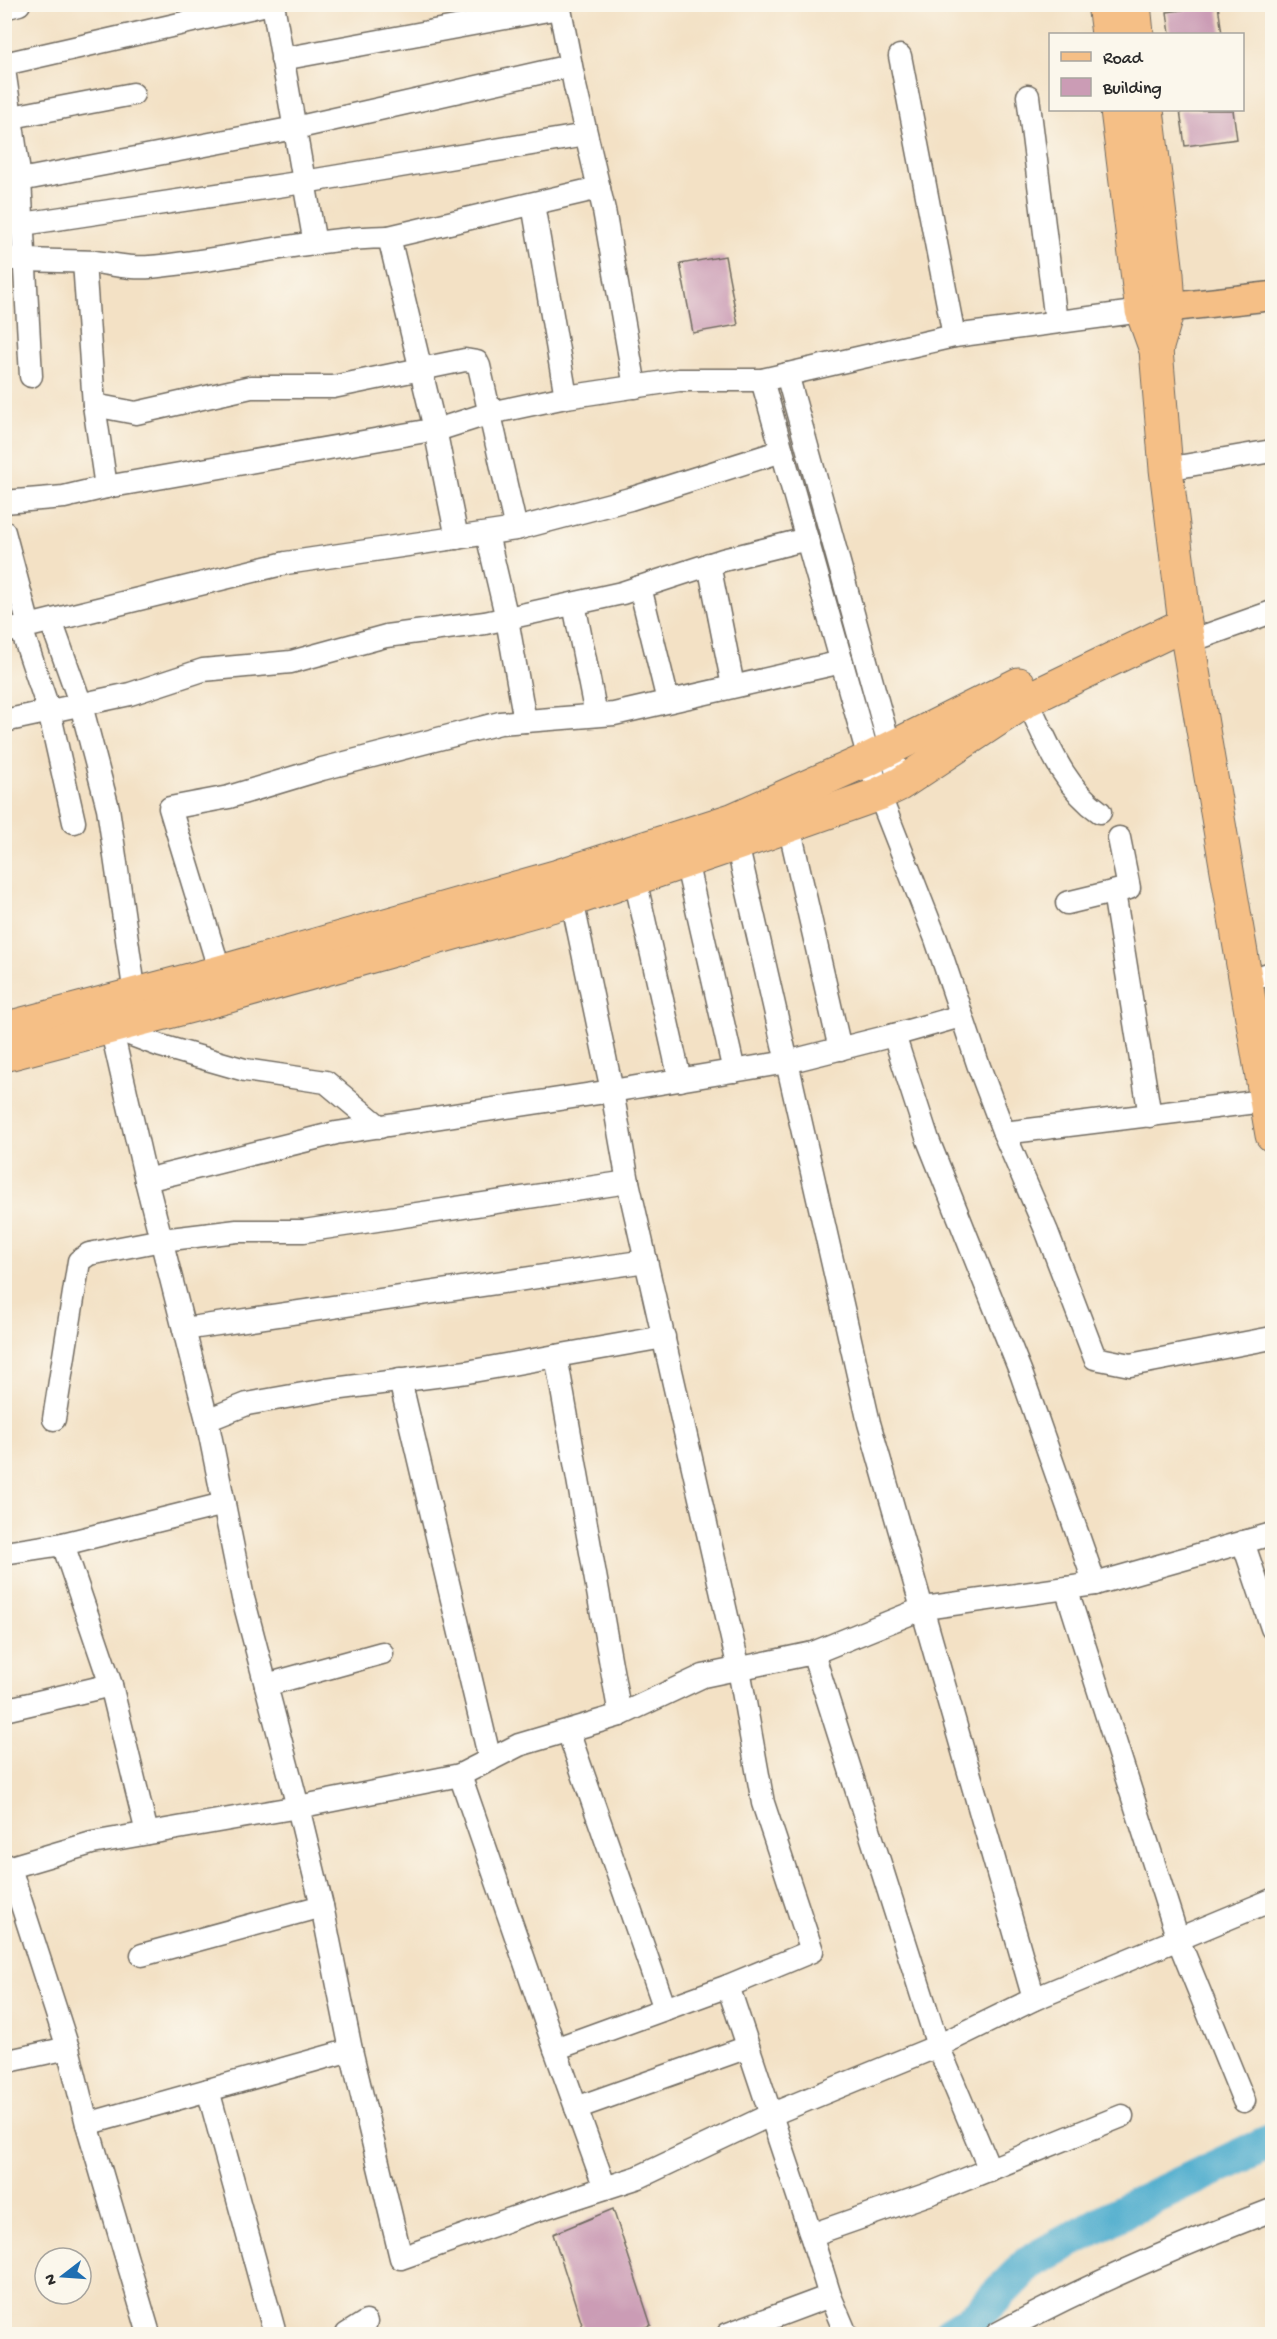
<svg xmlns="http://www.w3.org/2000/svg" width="1277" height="2339" viewBox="0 0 1277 2339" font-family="'Gochi Hand',sans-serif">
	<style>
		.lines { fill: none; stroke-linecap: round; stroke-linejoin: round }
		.river { stroke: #50adce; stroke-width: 36 }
		.building { fill: #cb9cb5 }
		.minor-casing { stroke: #716b61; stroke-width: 25 }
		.major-casing { stroke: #716b61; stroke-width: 31 }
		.highway-casing { stroke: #716b61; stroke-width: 35 }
		.minor { stroke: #fff; stroke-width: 22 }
		.major { stroke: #f5bf86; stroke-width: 28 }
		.highway { stroke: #f5bf86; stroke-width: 33 }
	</style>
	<rect width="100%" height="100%" fill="#fbf7ec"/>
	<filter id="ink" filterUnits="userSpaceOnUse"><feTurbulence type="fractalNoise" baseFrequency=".0167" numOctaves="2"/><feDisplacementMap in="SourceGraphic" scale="12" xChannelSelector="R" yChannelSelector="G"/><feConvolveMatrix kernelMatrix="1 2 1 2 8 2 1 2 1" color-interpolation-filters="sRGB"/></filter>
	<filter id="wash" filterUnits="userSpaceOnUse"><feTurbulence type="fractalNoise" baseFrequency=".008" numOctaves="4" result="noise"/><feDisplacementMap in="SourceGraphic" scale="24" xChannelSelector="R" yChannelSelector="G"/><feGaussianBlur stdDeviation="1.35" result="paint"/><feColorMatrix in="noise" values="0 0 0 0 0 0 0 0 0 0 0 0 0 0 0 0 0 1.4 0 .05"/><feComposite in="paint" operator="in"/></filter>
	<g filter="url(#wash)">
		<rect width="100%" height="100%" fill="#f3e1c5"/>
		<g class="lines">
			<path class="river" d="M950 2334 973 2320 1030 2262 1124 2211 1272 2141"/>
		</g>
		<g id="blocks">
			<g class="building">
				<path d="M1218 5 1222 34H1170L1167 12Z"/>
				<path d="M1180 110H1233L1237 139 1185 146Z"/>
				<path d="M725 256 738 325 693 333 680 264Z"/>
				<path d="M613 2209 651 2325 627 2334H585L553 2234Z"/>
			</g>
		</g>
	</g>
	<g filter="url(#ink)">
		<use href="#blocks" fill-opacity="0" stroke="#716b61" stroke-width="1.5"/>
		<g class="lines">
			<g class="minor-casing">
				<g id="minor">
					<path d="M273 4 315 244"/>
					<path d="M559 4 575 86 604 210 635 387"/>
					<path d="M4 8 19 4"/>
					<path d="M900 56 954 336"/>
					<path d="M282 59 559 8"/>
					<path d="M4 64 267 4"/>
					<path d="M4 69 20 180 31 376"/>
					<path d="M1028 96 1056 322"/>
					<path d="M12 117 133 94"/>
					<path d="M20 180 295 128 570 66"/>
					<path d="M533 204 566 397"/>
					<path d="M23 224 304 182 586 135"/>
					<path d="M389 237 599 188"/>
					<path d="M4 258C35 262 65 260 95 262 113 264 132 269 150 267 230 260 309 238 389 237L435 429 457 538"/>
					<path d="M787 374 900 784"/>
					<path d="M762 380 879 794 936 939 978 1064 1004 1133 1047 1232 1095 1358 1130 1365 1272 1338"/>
					<path d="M94 405 106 487"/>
					<path d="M1166 469 1272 451"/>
					<path d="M4 502 64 497 106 487 443 428 490 413 566 397 679 380H762L954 336 1142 311"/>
					<path d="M516 529 630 499 782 451"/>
					<path d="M4 532 29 626"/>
					<path d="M487 534 507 619 525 721"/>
					<path d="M709 564 733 686"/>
					<path d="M640 587 668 701"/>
					<path d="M574 604 596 715"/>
					<path d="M51 621 81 705 108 808 135 995"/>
					<path d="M21 628 49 711 74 822"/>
					<path d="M4 632 286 563 516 529 479 366 477 362 465 360 333 387H251L136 413 94 405 84 262"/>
					<path d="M1188 642 1272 612"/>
					<path d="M1027 700C1047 741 1062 786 1100 812"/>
					<path d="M4 721 130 694 203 670 291 662 386 636 485 623 622 593 723 560 807 539"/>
					<path d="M789 826 840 1049"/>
					<path d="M686 861 734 1071"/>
					<path d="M635 879 680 1080"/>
					<path d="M1114 892 1150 1116"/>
					<path d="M1067 903 1129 888 1119 838"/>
					<path d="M220 972 170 808 229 797 322 769 500 723 614 714 842 662"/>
					<path d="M1246 981 1272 973"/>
					<path d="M108 1014 146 1180 207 1420 243 1598 298 1807 322 1906 351 2050 401 2258 522 2215 639 2177 770 2115 938 2046 1034 1999 1272 1900"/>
					<path d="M961 1016 894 1035 787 1062 869 1423 1034 1999"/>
					<path d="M111 1027 161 1046 245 1070 326 1082 380 1127"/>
					<path d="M894 1035 928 1140 1021 1373 1095 1584"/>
					<path d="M1004 1133 1272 1100"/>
					<path d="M146 1180 336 1133 612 1091 572 900"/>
					<path d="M184 1329 646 1261"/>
					<path d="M556 1356 664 1337"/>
					<path d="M400 1380 490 1760"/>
					<path d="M54 1419 79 1261 89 1254 162 1240 237 1231H304L628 1182"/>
					<path d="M207 1420 247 1404 326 1390 467 1372 556 1356 620 1715"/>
					<path d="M1243 1542 1272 1628"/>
					<path d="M63 1544 111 1685"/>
					<path d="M4 1553 63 1544 224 1504"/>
					<path d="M1066 1588 1178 1939 1244 2101"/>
					<path d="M813 1653 938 2046 990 2170"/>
					<path d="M266 1685 382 1653"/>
					<path d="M4 1710 111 1685 147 1833"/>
					<path d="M568 1731 665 2009"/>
					<path d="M460 1775 555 2049 728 1986 812 1951 763 1803 739 1669 628 1182 612 1091 787 1062 737 844"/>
					<path d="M10 1868 68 2048 87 2124 149 2334"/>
					<path d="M4 1869 92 1843 298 1807 460 1775 519 1745 620 1715 703 1676 813 1653 924 1608 1095 1584 1272 1534"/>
					<path d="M142 1955 322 1906"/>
					<path d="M728 1986 811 2235 934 2192 1122 2116"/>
					<path d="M555 2049 605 2188"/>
					<path d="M4 2062 68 2048"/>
					<path d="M208 2090 275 2334"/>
					<path d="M576 2108 748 2047"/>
					<path d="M87 2124 351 2050"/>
					<path d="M811 2235 830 2296 846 2334"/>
					<path d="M347 2334 366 2322"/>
					<path d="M728 2334 830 2296"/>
					<path d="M997 2334C1085 2286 1178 2246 1272 2210"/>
				</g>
			</g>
			<g class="major-casing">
				<path id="major" d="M1146 310 1272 296"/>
			</g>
			<g class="highway-casing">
				<g id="highway">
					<path d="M1104 4 1108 34"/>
					<path d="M1134 4 1137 34"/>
					<path d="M1117 110 1142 311 1156 350 1166 469 1185 624 1272 1135"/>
					<path d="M1147 110 1167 274 1169 306 1156 350"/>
					<path d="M4 1029 220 972 558 876 732 820 869 759 1019 684"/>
					<path d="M4 1055 229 996 572 900 737 844 879 794 900 784 1027 700 1185 624"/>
				</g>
			</g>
			<use href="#minor" class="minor"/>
			<use href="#major" class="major"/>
			<use href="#highway" class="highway"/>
		</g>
	</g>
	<rect width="1277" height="2339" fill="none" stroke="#fbf7ec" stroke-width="24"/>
	<rect x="1049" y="33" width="195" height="78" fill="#fbf7ec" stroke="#a8a59f" stroke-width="1.5"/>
	<rect x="1061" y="52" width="30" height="9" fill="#f5bf86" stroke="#a8a59f" stroke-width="1.5"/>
	<text x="1103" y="63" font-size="18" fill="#2b2b2b">Road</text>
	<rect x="1061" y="78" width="30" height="18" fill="#cb9cb5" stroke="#a8a59f" stroke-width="1.5"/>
	<text x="1103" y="93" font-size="18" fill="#2b2b2b">Building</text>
	<g transform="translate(63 2276) rotate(253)"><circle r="28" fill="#fbf7ec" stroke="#a8a59f" stroke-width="1.5"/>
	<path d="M0-4.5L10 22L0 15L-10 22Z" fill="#1f6fb2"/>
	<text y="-9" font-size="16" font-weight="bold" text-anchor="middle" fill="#2b2b2b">N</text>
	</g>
</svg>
